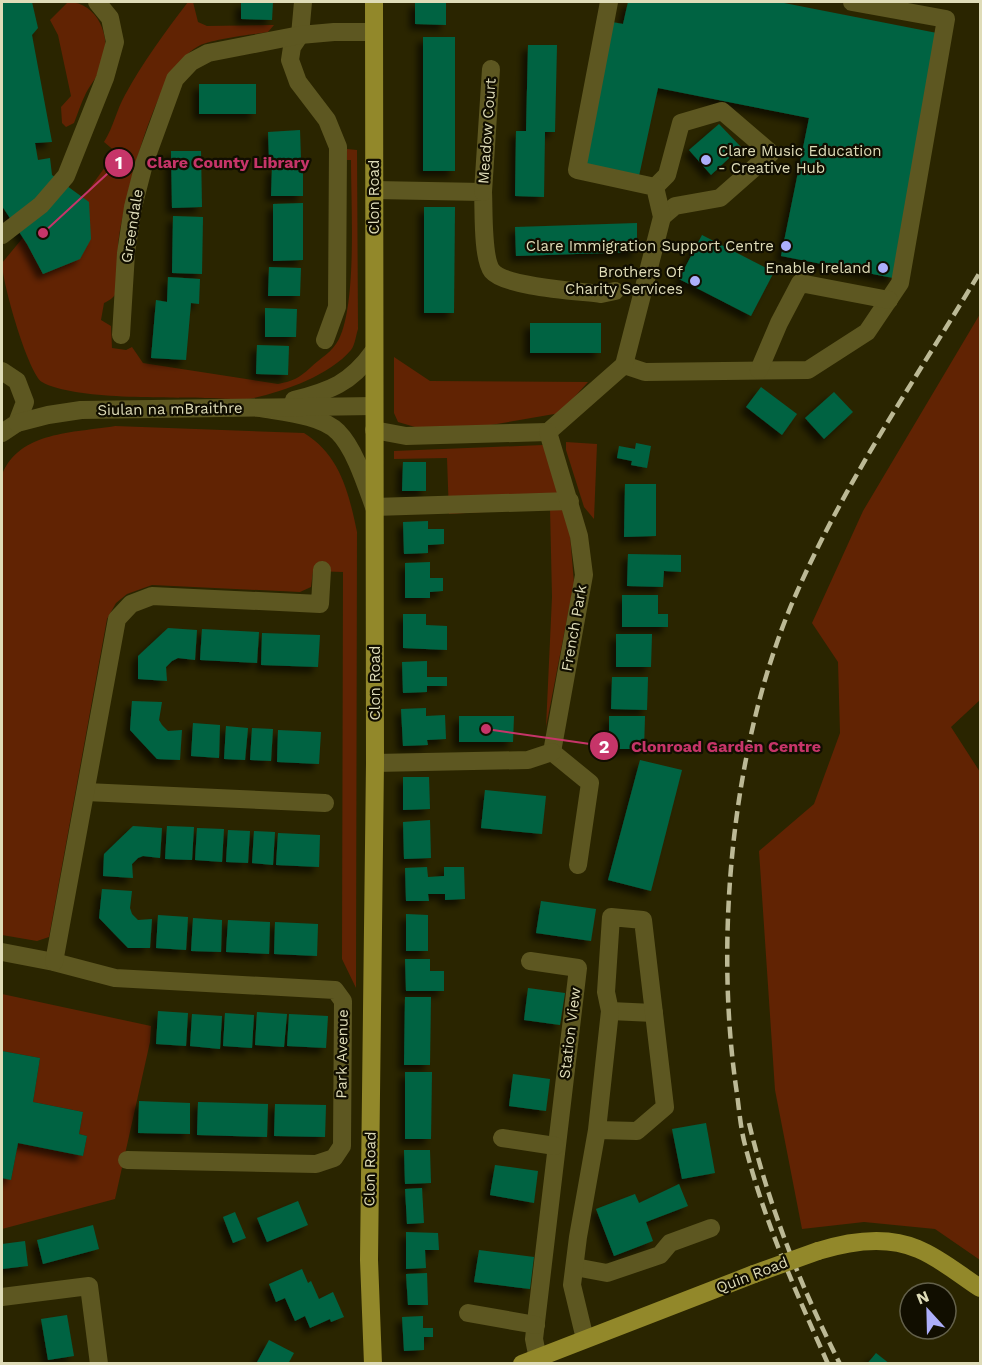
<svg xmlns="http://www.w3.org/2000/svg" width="982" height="1365" viewBox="0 0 982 1365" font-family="'Work Sans',sans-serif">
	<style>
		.green { fill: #612303 }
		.building { fill: #006343; filter: url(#shadow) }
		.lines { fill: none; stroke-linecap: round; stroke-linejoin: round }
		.minor { stroke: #5d5721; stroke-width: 18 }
		.major { stroke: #92882a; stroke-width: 18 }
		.rail { stroke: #bcb995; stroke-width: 4.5; stroke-dasharray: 12 6; stroke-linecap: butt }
		.major-bridge { stroke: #92882a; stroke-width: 18 }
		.poi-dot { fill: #adaffb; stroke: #110e00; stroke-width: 2 }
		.labels { text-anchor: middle; stroke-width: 4.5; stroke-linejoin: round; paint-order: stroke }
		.street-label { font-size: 15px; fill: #dfdcb8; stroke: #110e00 }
		.poi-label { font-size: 15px; fill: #dfdcb8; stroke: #110e00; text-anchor: end }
		.leader { fill: none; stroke: #c63569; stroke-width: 2 }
		.callout-dot { fill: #c63569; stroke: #110e00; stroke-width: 2 }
		.mark-label { font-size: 18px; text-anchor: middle; font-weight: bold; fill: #fff }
		.callout-label { font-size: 16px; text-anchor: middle; font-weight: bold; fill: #c63569; stroke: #110e00; stroke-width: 4.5; stroke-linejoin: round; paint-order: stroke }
	</style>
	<defs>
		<filter id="shadow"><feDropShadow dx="-5.5" dy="5.5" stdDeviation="3" flood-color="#0009"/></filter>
	</defs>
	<rect width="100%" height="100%" fill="#2a2500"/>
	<g class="green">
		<path d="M68 2C98 2 112 38 103 64 99 74 91 84 86 93 81 103 78 113 74 123L66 127 62 123 61 107 71 96 58 35 50 20Z"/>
		<path d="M188 2H193L198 22 207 26 274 25 268 32C251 35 210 39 197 47 155 70 127 190 119 237 116 251 121 281 117 291 114 298 110 300 104 303L101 320 111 326 112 348 126 350 132 347 143 363 278 384C293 381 299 378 310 368 320 358 332 353 339 339 357 303 351 204 351 160H347V149L357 150 358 329C356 335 355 345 351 350 330 375 285 391 254 398 240 401 223 398 209 398 170 397 73 400 42 382 28 373 2 282 2 263L35 223 68 218 116 152 104 142C114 126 116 111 125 95 143 62 165 32 188 2Z"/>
		<path d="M980 314V700L951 727 980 772V1260L935 1229 864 1222 802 1229 775 1090 759 851 814 804 840 733 838 662 812 623 863 511Z"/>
		<path d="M394 357 430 381 588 382 560 413 439 434 398 422 394 413Z"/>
		<path d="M115 426 304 433C340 455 349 493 357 532L356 988 342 959 343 572 313 571 311 587 300 592 152 585 127 594 116 603 107 619 49 937 37 941 2 935V475C19 431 74 433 115 426Z"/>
		<path d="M566 442 597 444 594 519 584 507 566 450Z"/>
		<path d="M543 445 569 523 574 583 546 727 552 597 550 508 449 514 447 458 394 459V451Z"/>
		<path d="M2 994 151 1026 150 1042 115 1199 2 1229V1178L11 1180 18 1143 83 1156 87 1136 79 1134 83 1112 33 1102 40 1058 2 1051Z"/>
	</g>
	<g class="building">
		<path d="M2 2H32L38 28 32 35 52 142 35 143 38 160 50 158 52 175 89 202 91 239 80 259 43 274 27 244 2 206Z"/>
		<path d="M241 2H273L272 20 241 19Z"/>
		<path d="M415 2H446V25L415 24Z"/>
		<path d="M628 2H779L942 34 893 278 781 256 809 118 658 88 639 176 583 164 612 22 623 24Z"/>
		<rect x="423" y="37" width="32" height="134"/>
		<path d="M528 45H557L555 132H545L544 197 515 196 516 131H526Z"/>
		<rect x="199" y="84" width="57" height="30"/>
		<path d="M719 124 741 147 711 175 689 150Z"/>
		<path d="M300 130 301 159 269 160 268 132Z"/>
		<path d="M171 151H201L202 207 172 208Z"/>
		<path d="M272 167 303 168V196H271Z"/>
		<path d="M303 203V260L273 261V204Z"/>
		<path d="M424 207H455L454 313H424Z"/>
		<path d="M173 216 203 217 202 274 172 273Z"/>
		<path d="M637 223V252L516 256 515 227Z"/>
		<path d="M702 235 774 272 751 316 679 279Z"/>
		<path d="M269 267 301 268 300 296H268Z"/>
		<path d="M168 277 200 279 199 304 191 303 186 360 151 358 156 300 167 302Z"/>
		<path d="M265 308 297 309 296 337H265Z"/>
		<rect x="530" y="323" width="71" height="30"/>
		<path d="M257 345 289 346 288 375 256 374Z"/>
		<path d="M761 387 797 414 782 435 746 407Z"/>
		<path d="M834 392 853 412 824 439 805 418Z"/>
		<path d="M636 443 651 446 647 468 631 465 632 461 617 458 619 446 635 449Z"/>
		<path d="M403 462H426V491H402Z"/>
		<path d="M625 484H656V536L624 537Z"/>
		<path d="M428 521V529H444V544L428 545V553L404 554 403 522Z"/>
		<path d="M628 554 681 555V572L664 571 663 587 627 586Z"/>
		<path d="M430 562V578H443V591L430 592V598H405V563Z"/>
		<path d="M622 595H658V614H668V627H622Z"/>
		<path d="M403 614H426V625L447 626V650L403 648Z"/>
		<path d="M168 628 197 630 195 660 178 658 172 661 166 667 167 681 138 679V656Z"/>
		<path d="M202 629 259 632 257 663 200 660Z"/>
		<path d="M262 633 320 635 318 667 261 665Z"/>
		<path d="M616 634H652L651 667H616Z"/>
		<path d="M427 661V677H447V686H427V692L403 693 402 662Z"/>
		<path d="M612 677H648L647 710 611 709Z"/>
		<path d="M132 701 162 702 159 720 162 725 168 731 182 730 180 760 157 759 130 730Z"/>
		<path d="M426 708V716L445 715 446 739 427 740 428 745 403 746 401 709Z"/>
		<path d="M459 716H514L513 742H459Z"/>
		<path d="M609 716H645L644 749H609Z"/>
		<path d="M193 723 220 725 219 758 191 756Z"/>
		<path d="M226 726 248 728 245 760 224 759Z"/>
		<path d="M252 728 273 729 271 761 250 760Z"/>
		<path d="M278 730 321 732 319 764 277 762Z"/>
		<path d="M640 760 682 770 651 891 608 880Z"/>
		<path d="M403 777H429L430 809 403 810Z"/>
		<path d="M485 790 546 796 542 834 481 828Z"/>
		<path d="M430 820 431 858 404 859 403 822Z"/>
		<path d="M133 826 162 828 160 858 143 856 138 858 132 864 133 878 103 876 104 854Z"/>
		<path d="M167 826 194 827 192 860 165 859Z"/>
		<path d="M197 828 224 829 222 862 195 860Z"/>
		<path d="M228 830 250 831 248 863 226 862Z"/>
		<path d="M254 831 275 832 273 865 252 863Z"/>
		<path d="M278 833 320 835 319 867 276 865Z"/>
		<path d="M427 867 428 877 444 876V867H464L465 899 445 900V894H428L429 901H406L405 868Z"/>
		<path d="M102 889 132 891 130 908 132 914 138 920 152 919 150 948H128L99 918Z"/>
		<path d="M541 901 596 909 591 941 536 933Z"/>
		<path d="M406 914 428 915V951H406Z"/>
		<path d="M158 915 188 917 186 950 156 948Z"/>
		<path d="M193 918 222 920 221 952 191 951Z"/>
		<path d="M228 920 270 922 269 954 226 952Z"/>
		<path d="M275 922 318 924 317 956 274 954Z"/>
		<path d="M405 959H430V971H444V991H406Z"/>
		<path d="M528 988 565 993 560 1025 524 1020Z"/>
		<path d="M405 997H431L430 1065H404Z"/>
		<path d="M158 1011 188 1013 186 1046 156 1044Z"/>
		<path d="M257 1012 287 1014 284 1047 255 1045Z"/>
		<path d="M225 1013 254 1015 252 1048 223 1046Z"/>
		<path d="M192 1014 222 1016 220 1049 190 1046Z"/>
		<path d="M289 1014 328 1016 326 1048 287 1046Z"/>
		<path d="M2 1051 40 1058 33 1102 83 1112 79 1134 87 1136 83 1156 18 1143 11 1180 2 1178Z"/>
		<path d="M405 1072H432L431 1139H405Z"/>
		<path d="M513 1074 550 1079 546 1111 509 1106Z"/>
		<path d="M139 1101 190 1103V1134L138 1133Z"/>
		<path d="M198 1102 268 1104 267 1137 197 1135Z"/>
		<path d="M275 1104 326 1105 325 1137 274 1136Z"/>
		<path d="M706 1123 715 1173 682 1179 672 1129Z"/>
		<path d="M404 1150H430L431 1183 405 1184Z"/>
		<path d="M495 1165 538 1171 534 1203 490 1195Z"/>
		<path d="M679 1184 688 1206 646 1222 653 1241 614 1256 596 1209 635 1194 639 1203Z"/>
		<path d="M422 1188 424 1223 407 1224 405 1189Z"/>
		<path d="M298 1201 308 1225 267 1242 257 1218Z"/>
		<path d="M235 1212 246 1238 233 1243 223 1217Z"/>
		<path d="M93 1225 99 1249 43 1264 37 1240Z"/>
		<path d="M406 1232 438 1233 439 1250H425L426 1268 406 1269Z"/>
		<path d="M25 1241 28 1266 2 1269V1244Z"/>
		<path d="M479 1250 534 1257 530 1289 474 1282Z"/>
		<path d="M302 1269 308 1283 311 1281 319 1299 333 1292 344 1317 331 1322 330 1319 310 1328 305 1316 295 1321 285 1298 276 1302 269 1284Z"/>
		<path d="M427 1273 428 1305H408L406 1274Z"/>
		<path d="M67 1315 74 1356 48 1360 41 1319Z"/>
		<path d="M423 1316V1328H433V1337H424V1350L404 1351 402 1317Z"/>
		<path d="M269 1340 294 1353 288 1364H256Z"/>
		<path d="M876 1353 890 1364H867Z"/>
	</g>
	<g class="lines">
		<g class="minor">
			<path d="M303 2 300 35 292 47 290 60 298 82 327 120 338 147 337 307 325 340"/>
			<path d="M655 187 667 175 681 123 722 111 771 153 720 198 675 206 662 217"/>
			<path d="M375 190 483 192C484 209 482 258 492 271 505 287 579 291 601 294L615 291"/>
			<path d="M483 192 491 69"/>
			<path d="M2 235 41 205 66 176 105 78 115 42 110 18 97 2"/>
			<path d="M121 335 126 253 133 207 144 164 175 79 191 62 208 53 300 35 334 32H373"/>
			<path d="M624 365 645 372 808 370 867 332 900 283 946 19 852 2"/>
			<path d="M759 370 779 323 800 283 889 300"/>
			<path d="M2 371 17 381 25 402 17 423 2 433"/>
			<path d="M294 400C330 391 351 383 373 352"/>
			<path d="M260 408C282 412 322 415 338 432 355 449 366 485 374 507L570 501"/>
			<path d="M17 423 48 415 81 410 374 406"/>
			<path d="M374 430 406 436 548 432"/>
			<path d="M548 432 624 365 662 217 655 187 577 170 609 2"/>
			<path d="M548 432 579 536 584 575 552 752"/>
			<path d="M552 752 590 783 578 865"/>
			<path d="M375 763 528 760 552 752"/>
			<path d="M86 792 325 803"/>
			<path d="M2 952 54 962 115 978 335 990 343 1001 342 1146 334 1158 316 1164 127 1160"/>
			<path d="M530 961 578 968 534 1339 539 1364"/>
			<path d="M54 962 117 619 131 604 152 596 320 604 322 570"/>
			<path d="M610 1011 654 1013"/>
			<path d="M502 1138 555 1146"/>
			<path d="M575 1267 607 1273 660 1255 670 1243 711 1228"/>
			<path d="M2 1297 89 1286 99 1364"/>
			<path d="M468 1313 536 1325"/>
			<path d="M585 1339 572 1285 578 1237 597 1130 610 1011 606 992 611 917 643 920 665 1107 637 1131 597 1130"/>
		</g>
		<g class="major">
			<path d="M818 1251C850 1241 886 1235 918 1249 940 1258 960 1275 980 1288"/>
			<path d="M373 1364 369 1260 375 763 374 2"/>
			<path d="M522 1364 754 1274"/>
		</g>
		<g class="rail">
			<path d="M749 1123C769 1207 801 1287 840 1364"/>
			<path d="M828 1364C796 1292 764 1221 745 1145 740 1126 739 1106 736 1087 714 933 733 735 797 592 846 480 917 377 980 272"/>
		</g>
		<path class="major-bridge" d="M754 1274 818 1251"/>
	</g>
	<g class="poi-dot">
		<circle cx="706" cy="160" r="6"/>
		<circle cx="786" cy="246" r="6"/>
		<circle cx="883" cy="268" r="6"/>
		<circle cx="695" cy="281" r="6"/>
	</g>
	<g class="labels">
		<g class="street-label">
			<text transform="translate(487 131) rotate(-86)" y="5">Meadow Court</text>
			<text transform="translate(374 197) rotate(-90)" y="5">Clon Road</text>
			<text transform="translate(132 226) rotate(-81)" y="5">Greendale</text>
			<text transform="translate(170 409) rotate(-1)" y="5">Siulan na mBraithre</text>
			<text transform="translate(574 628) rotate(-80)" y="5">French Park</text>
			<text transform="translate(375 683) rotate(-90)" y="5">Clon Road</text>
			<text transform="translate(570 1033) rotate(-83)" y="5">Station View</text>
			<text transform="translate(342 1054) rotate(-89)" y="5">Park Avenue</text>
			<text transform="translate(370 1169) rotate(-89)" y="5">Clon Road</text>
			<text transform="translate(752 1275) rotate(-21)" y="5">Quin Road</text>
		</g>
		<g class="poi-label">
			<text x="718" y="156" text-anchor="start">Clare Music Education<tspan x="718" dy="17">- Creative Hub</tspan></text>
			<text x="774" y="251">Clare Immigration Support Centre</text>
			<text x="871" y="273">Enable Ireland</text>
			<text x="683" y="277">Brothers Of<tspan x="683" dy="17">Charity Services</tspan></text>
		</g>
	</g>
	<path class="leader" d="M43 233L119 163M486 729L604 746"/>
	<g class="callout-dot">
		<circle cx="43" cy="233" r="6"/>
		<circle cx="486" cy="729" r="6"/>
		<circle cx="119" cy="163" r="15"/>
		<circle cx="604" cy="746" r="15"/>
	</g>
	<g class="mark-label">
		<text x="119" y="169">1</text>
		<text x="604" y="753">2</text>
	</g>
	<g class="callout-label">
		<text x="228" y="168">Clare County Library</text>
		<text x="726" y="752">Clonroad Garden Centre</text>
	</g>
	<rect width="982" height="1365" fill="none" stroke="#dfdcb8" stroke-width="6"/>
	<g transform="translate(928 1311) rotate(338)"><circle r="28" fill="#110e00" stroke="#63604a" stroke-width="1.5"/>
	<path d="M0-4.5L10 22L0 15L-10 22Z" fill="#adaffb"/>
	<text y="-9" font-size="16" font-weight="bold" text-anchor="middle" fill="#dfdcb8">N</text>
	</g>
</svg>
